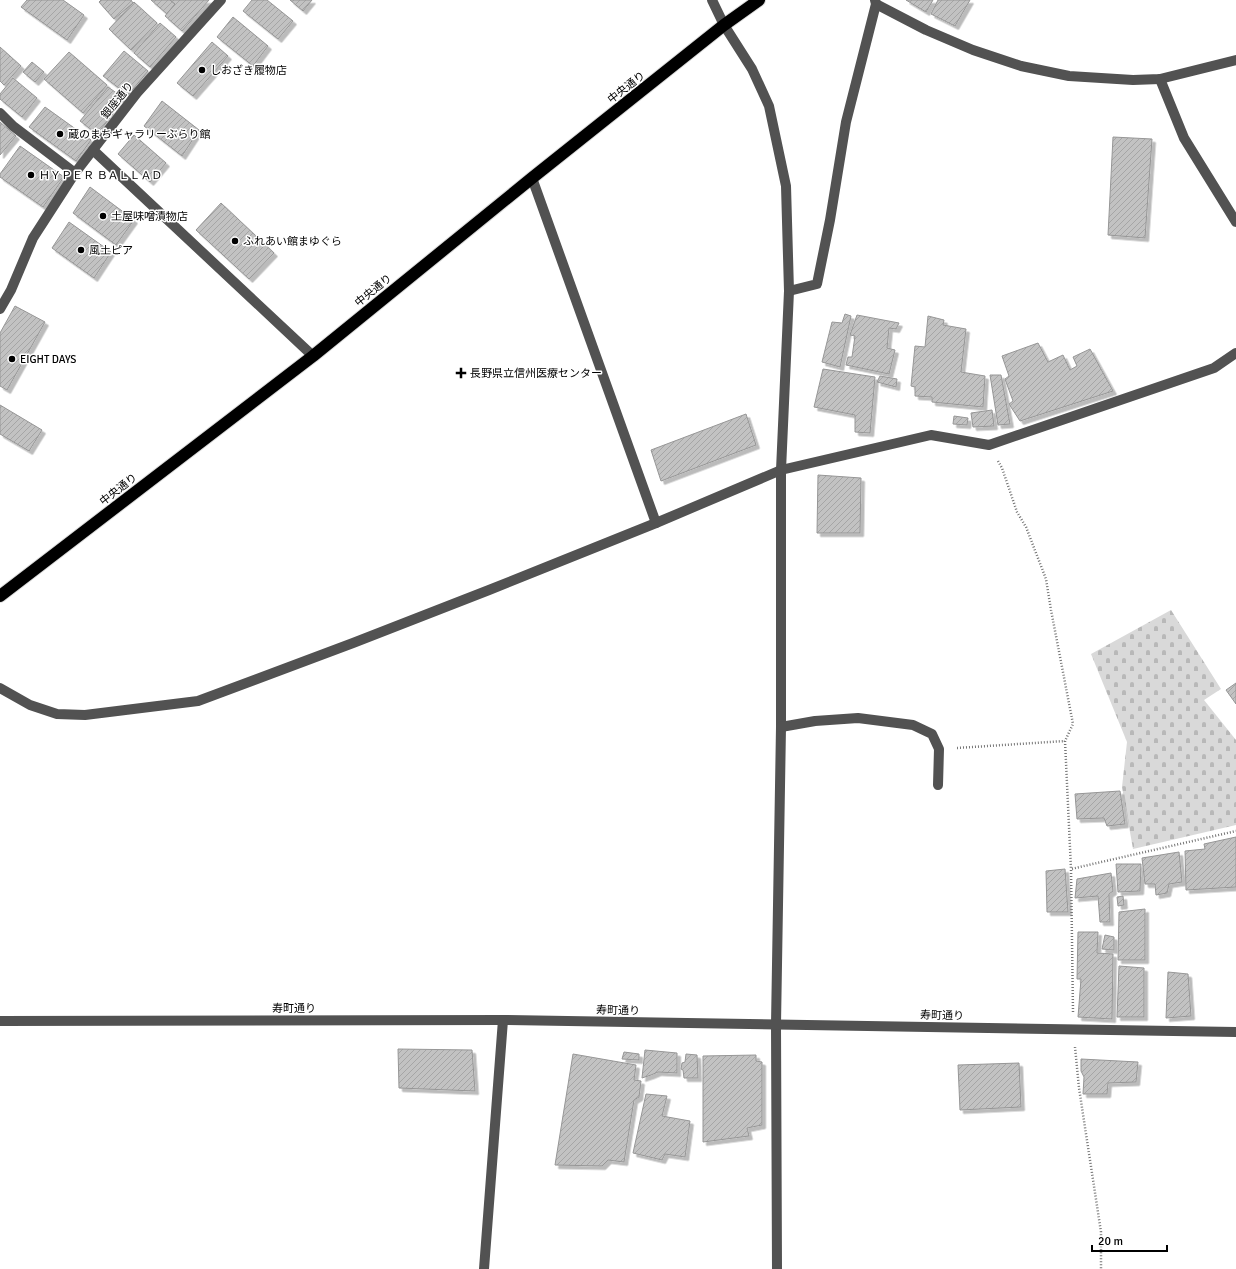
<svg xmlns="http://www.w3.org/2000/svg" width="1236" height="1269" viewBox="0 0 1236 1269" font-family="Signika,'Noto Sans JP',sans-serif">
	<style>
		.cemetery { fill: url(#cemetery-stones) }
		.building { fill: url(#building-hatch); stroke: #969696; filter: url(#shadow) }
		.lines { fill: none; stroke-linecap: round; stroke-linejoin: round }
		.highway-casing { stroke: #dbdbdb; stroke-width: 14 }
		.path { stroke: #747474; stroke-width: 2.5; stroke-dasharray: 1 2; stroke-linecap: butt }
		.minor { stroke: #525252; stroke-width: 10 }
		.highway { stroke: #000; stroke-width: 12 }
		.poi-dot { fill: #000; stroke: #fff; stroke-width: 1.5 }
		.labels { text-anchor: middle; stroke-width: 3; stroke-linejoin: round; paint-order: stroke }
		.poi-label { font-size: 11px; fill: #000; stroke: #fff; text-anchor: start }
		.street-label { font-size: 11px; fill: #000; stroke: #fff }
	</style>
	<defs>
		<pattern id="cemetery-stones" width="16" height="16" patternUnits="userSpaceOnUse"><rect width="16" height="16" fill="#d9d9d9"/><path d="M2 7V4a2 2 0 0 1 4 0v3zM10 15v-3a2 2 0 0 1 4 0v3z" fill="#b8b8b8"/></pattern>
		<pattern id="building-hatch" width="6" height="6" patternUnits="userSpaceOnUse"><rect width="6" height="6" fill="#c2c2c2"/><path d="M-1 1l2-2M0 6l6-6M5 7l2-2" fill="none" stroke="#a5a5a5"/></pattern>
		<filter id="shadow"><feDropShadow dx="3.5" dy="3.5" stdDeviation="0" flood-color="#0004"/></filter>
	</defs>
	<rect width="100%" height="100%" fill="#fff"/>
	<path class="cemetery" d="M1171 610 1221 689 1204 700 1236 740V825L1133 849 1122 787 1127 742 1091 654Z"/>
	<g class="building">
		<path d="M27 0H63L84 15 67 40 21 7Z"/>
		<path d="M101 0H131L133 3 114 19 99 2Z"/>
		<path d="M151 0H170L175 4 167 14Z"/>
		<path d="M170 0H209L182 31 165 16 175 4Z"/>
		<path d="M252 0H267L293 21 278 39 243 11Z"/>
		<path d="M290 0H312L303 11Z"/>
		<path d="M906 0H933L926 12Z"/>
		<path d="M938 0H970L955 26 931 14Z"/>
		<path d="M134 2 157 23 131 50 109 29Z"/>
		<path d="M233 17 268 46 253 66 217 37Z"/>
		<path d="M160 23 176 37 150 67 134 53Z"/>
		<path d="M212 42 228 56 193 96 177 83Z"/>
		<path d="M0 47 21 66 4 85 0 81Z"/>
		<path d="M124 51 148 71 128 95 103 76Z"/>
		<path d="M69 52 107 85 83 113 44 79Z"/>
		<path d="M32 62 44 72 35 82 23 72Z"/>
		<path d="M13 78 37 98 22 117 0 99V94Z"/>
		<path d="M108 87 125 99 97 134 80 121Z"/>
		<path d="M162 101 199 130 182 156 144 126Z"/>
		<path d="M45 107 91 140 76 161 29 127Z"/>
		<path d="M0 122 16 136 0 155Z"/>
		<path d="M134 135 166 163 150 182 118 154Z"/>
		<path d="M1113 137 1152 139 1145 238 1108 235Z"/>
		<path d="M20 146 64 177 43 207 0 177V174Z"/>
		<path d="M90 187 134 220 116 245 73 213Z"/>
		<path d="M221 203 274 253 249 279 196 230Z"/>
		<path d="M69 222 111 252 94 278 52 248Z"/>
		<path d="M15 306 45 322 7 390 0 386V333Z"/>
		<path d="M845 314 851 316 840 367 822 362 832 322 842 323Z"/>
		<path d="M857 315 899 323 896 329 889 328 887 348 895 350 889 374 846 365 848 357H852L855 336 850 335Z"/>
		<path d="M928 316 944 320 943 325 966 329 961 372 985 376 983 407 932 402V397L915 396V387L911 386 915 346 925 347Z"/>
		<path d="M1038 343 1048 362 1063 355 1070 370 1077 366 1073 357 1090 349 1113 391 1020 421 1009 404 1013 401 1005 379 1009 376 1002 356Z"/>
		<path d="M823 369 875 377 870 433 855 432V415L814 407Z"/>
		<path d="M990 375H1001L1010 424 998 425Z"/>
		<path d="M880 376 897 379 896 387 877 382Z"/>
		<path d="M0 405 42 430 29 451 0 434Z"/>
		<path d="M992 410 994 426 973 427 971 413Z"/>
		<path d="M746 414 756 445 661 481 651 450Z"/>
		<path d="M954 416 968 418 967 425 953 424Z"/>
		<path d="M818 475 861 478 860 533H817Z"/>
		<path d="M1236 683V704L1226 690Z"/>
		<path d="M1120 791 1125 824 1107 826 1104 818 1077 819 1075 794Z"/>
		<path d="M1236 837V887L1186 890 1185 851 1205 849 1204 844Z"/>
		<path d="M1179 852 1182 882 1169 884 1167 893 1156 895 1155 884H1145L1142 858Z"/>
		<path d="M1116 864H1141L1140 891 1118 892Z"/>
		<path d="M1065 869 1068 912H1047L1046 871Z"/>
		<path d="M1111 873 1113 891 1109 894 1110 922H1100L1098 896 1075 898 1077 879Z"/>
		<path d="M1123 896 1124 905 1118 906 1117 897Z"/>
		<path d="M1145 909V960H1118L1119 912Z"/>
		<path d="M1078 932H1098L1097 953 1113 954 1112 1019 1078 1017 1081 979H1077Z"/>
		<path d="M1105 935 1114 937V950L1102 949Z"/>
		<path d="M1119 966 1144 968V1017H1117Z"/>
		<path d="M1168 972 1188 974 1191 1016 1166 1018Z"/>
		<path d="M398 1049 472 1050 475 1091 399 1088Z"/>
		<path d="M645 1050 677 1053V1073L658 1072 651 1075 642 1078Z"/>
		<path d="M624 1052 639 1054V1060L622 1059Z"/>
		<path d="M573 1054 636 1065 634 1080 641 1081 639 1097 634 1100 624 1162 608 1160 602 1166 555 1165Z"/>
		<path d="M686 1054 697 1055 698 1078H684L683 1070 681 1069 682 1063 685 1062Z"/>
		<path d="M756 1055V1061L762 1062V1125L747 1128 749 1136 703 1142V1056Z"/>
		<path d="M1081 1059 1138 1062 1136 1082 1108 1083 1107 1094H1083L1084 1077 1081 1071Z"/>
		<path d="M1019 1063 1021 1107 960 1110 958 1065Z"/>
		<path d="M646 1094 667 1096 662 1116 690 1121 685 1157 665 1154 662 1160 633 1153Z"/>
	</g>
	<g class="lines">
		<g class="highway-casing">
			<path id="highway" d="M0 596 313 356 532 178 724 25 759 0"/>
		</g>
		<g class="path">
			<path d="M998 461 1002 468 1017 512 1026 527 1046 579 1051 610 1073 724 1065 741 1071 869"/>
			<path d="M957 748 1065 741"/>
			<path d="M1073 1012 1071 869 1236 831"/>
			<path d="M1075 1047 1079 1088 1101 1232V1269"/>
		</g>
		<g class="minor">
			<path d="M712 0 724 25 752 69 769 106 786 186 789 291 781 470V727L776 1024 777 1269"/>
			<path d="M876 4 926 30 973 50 1021 66 1069 76 1133 80 1160 79 1236 60"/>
			<path d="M1160 79 1184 138 1236 222"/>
			<path d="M0 113 13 126 75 173"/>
			<path d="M93 150 313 356"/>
			<path d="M532 178 656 523"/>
			<path d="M789 291 817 284 830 220 846 122 876 4 875 0"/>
			<path d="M0 309 11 290 33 238 75 173 137 93 221 0"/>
			<path d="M0 688 30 705 57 714 85 715 198 701 353 643 489 590 656 523 781 470 931 435 989 445 1214 368 1236 353"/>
			<path d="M781 727 815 721 858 718 913 725 932 734 939 749 938 785"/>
			<path d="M0 1021 503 1020 1236 1032"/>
			<path d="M484 1269 503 1020"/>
		</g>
		<use href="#highway" class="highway"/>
	</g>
	<g class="poi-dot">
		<circle cx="202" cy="70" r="4"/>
		<circle cx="60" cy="134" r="4"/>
		<circle cx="31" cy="175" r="4"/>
		<circle cx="103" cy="216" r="4"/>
		<circle cx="235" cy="241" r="4"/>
		<circle cx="81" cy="250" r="4"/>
		<circle cx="12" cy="359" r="4"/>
		<path d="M459 367h4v4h4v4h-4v4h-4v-4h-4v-4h4z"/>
	</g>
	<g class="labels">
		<g class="poi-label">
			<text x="210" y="74">しおざき履物店</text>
			<text x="68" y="138">蔵のまちギャラリーぶらり館</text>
			<text x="39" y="179">ＨＹＰＥＲ ＢＡＬＬＡＤ</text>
			<text x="111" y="220">土屋味噌漬物店</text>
			<text x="243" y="245">ふれあい館まゆぐら</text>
			<text x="89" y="254">風土ピア</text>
			<text x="20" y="363">EIGHT DAYS</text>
			<text x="470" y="377">長野県立信州医療センター</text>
		</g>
		<g class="street-label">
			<text transform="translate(626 87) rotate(-38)" y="4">中央通り</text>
			<text transform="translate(117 100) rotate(-51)" y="4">銀座通り</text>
			<text transform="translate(373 290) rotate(-39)" y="4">中央通り</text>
			<text transform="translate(118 489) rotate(-38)" y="4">中央通り</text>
			<text x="294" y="1012">寿町通り</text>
			<text transform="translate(618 1010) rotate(1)" y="4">寿町通り</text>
			<text transform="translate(942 1015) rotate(1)" y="4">寿町通り</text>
		</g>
	</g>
	<path d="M1092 1245v6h75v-6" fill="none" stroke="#000000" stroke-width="2"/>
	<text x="1098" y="1245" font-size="12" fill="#000000" stroke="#ffffff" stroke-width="3" paint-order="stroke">20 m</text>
</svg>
